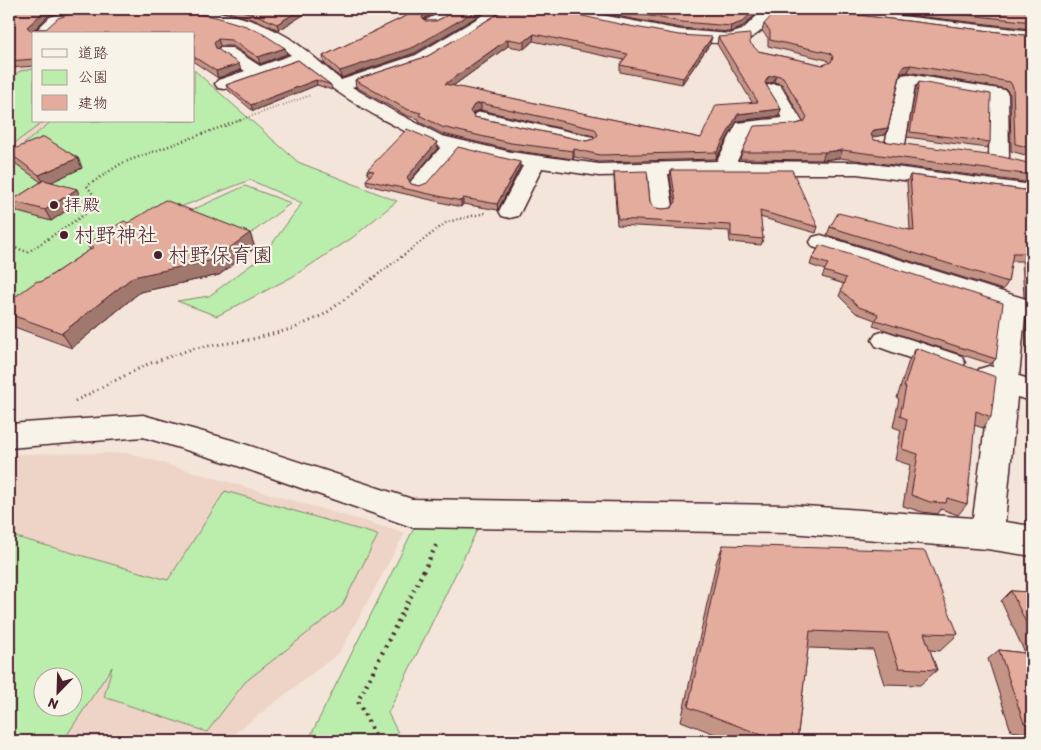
<svg xmlns="http://www.w3.org/2000/svg" width="1041" height="750" viewBox="0 0 1041 750" font-family="Itim,'Klee One',sans-serif">
	<style>
		.built { fill: #eed4c7; fill-rule: evenodd }
		.green { fill: #bbedad; stroke: #82866c; fill-rule: evenodd }
		.lines { fill: none; stroke-linecap: round; stroke-linejoin: round }
		.minor-casing { stroke: #4a1f2b; stroke-width: 3 }
		.path-far3 { stroke: #4a1f2b; stroke-width: 2; stroke-dasharray: 0.5 2.5; stroke-linecap: butt }
		.path-far2 { stroke: #4a1f2b; stroke-width: 2.5; stroke-dasharray: 1 3; stroke-linecap: butt }
		.path-far1 { stroke: #4a1f2b; stroke-width: 3; stroke-dasharray: 1 4; stroke-linecap: butt }
		.path { stroke: #4a1f2b; stroke-width: 4.5; stroke-dasharray: 2 5; stroke-linecap: butt }
		.minor { fill: #f7f3e8; fill-rule: evenodd }
		.wall { fill: #c49486; stroke: #4a1f2b; fill-rule: evenodd }
		.shaded-wall { fill: #a0786d; stroke: #4a1f2b }
		.building { fill: #e4ac9c; stroke: #4a1f2b; fill-rule: evenodd }
		.poi-dot { fill: #4a1f2b; stroke: #f7f3e8; stroke-width: 2 }
		.labels { text-anchor: middle; stroke-width: 4.5; stroke-linejoin: round; paint-order: stroke }
		.far-poi-label { font-size: 18px; fill: #4a1f2b; stroke: #f7f3e8; text-anchor: start }
		.poi-label { font-size: 21px; fill: #4a1f2b; stroke: #f7f3e8; text-anchor: start }
	</style>
	<rect width="100%" height="100%" fill="#f3e5d9"/>
	<filter id="ink" filterUnits="userSpaceOnUse"><feTurbulence type="fractalNoise" baseFrequency=".02" numOctaves="2"/><feDisplacementMap in="SourceGraphic" scale="10" xChannelSelector="R" yChannelSelector="G"/><feConvolveMatrix kernelMatrix="1 2 1 2 8 2 1 2 1" color-interpolation-filters="sRGB"/></filter>
	<g filter="url(#ink)">
		<g class="built">
			<path d="M34 53V121H55L9 153V59Z"/>
			<path d="M128 453 405 533 340 652 225 741H9V454ZM42 678H72V708H42Z"/>
		</g>
		<g class="green">
			<path d="M34 69V121H45L9 147V80L20 71Z"/>
			<path d="M194 70 298 162 397 201 352 238 292 277 217 316 177 301 209 296 263 256 302 203 250 180 160 215 9 302V156L52 121H194Z"/>
			<path d="M245 186 291 203 241 241 179 216Z"/>
			<path d="M225 491 378 535 342 606 245 682 207 732 104 697 112 667 63 741H9V535L168 580ZM42 678H72V708H42Z"/>
			<path d="M415 526 478 528 388 713 402 741H308Z"/>
		</g>
		<g class="lines">
			<g class="minor-casing">
				<g id="minor">
					<path d="M74 9H94L92 12 60 23 49 34H34V36L32 34 50 17Z"/>
					<path d="M163 9C205 6 253 16 289 38 307 50 324 66 341 80L416 55 493 9H510L508 12 428 61 352 87 393 111 442 136 511 152 599 164 717 161 737 123 782 118 765 89 768 85 774 84 780 85 803 123 801 127 794 129 751 132 737 161 857 162 1032 185V197L857 174H668L673 207 670 212 662 213 654 212 651 207 648 175 599 176 542 168 521 211 518 216 510 218 502 216 499 211 523 166 458 151 426 188 419 190 412 188 409 184 412 180 441 147C426 143 413 136 399 128 362 109 332 90 300 63L230 88 224 89 218 88 215 84 218 80 245 71 220 54 218 51 220 48H232L260 66 291 55C254 25 215 21 170 13L165 12Z"/>
					<path d="M447 9H464L462 12 436 26H426L424 23 426 20Z"/>
					<path d="M544 9H570L681 30 730 34 742 30 764 9H779C772 19 761 34 750 38 711 55 595 23 551 13L546 12Z"/>
					<path d="M805 9H840L1032 31V41L839 18 807 12Z"/>
					<path d="M908 74 1005 90 1008 94 1009 157 1006 161 999 163 992 161 989 157 990 98 915 85 905 144 902 148 895 150 888 148 885 144 900 79 902 75Z"/>
					<path d="M481 112 593 137 596 141 593 145 586 147 475 122 472 118 475 114Z"/>
					<path d="M821 235 1032 301V317L1025 316 1019 376 1032 380V401L1017 397 1005 522 1032 526V556L987 549 791 533 412 527 232 464 143 437 9 448V424L143 415 235 441 412 499 791 505 973 518 990 387 979 383 975 376 979 369 989 366 993 367 1001 308 813 247 810 242 813 237Z"/>
					<path d="M885 331 961 356 965 363 961 370 951 373 876 346 872 340 876 334Z"/>
				</g>
			</g>
			<path class="path-far3" d="M238 121 311 95"/>
			<g class="path-far2">
				<path d="M9 249 12 247 28 252 100 204 87 186 122 163 241 120"/>
				<path d="M372 279 447 222 485 213"/>
			</g>
			<path class="path-far1" d="M75 401 148 364 195 348 249 340 295 328 325 314 374 277"/>
			<path class="path" d="M378 741 358 701 437 544"/>
			<use href="#minor" class="minor"/>
		</g>
		<g class="wall">
			<path d="M9 9 49 15 35 29H46L86 9 285 48 287 54 260 64 233 46H220L217 49 241 70 218 78 194 62V34H34V66L9 68Z"/>
			<path d="M205 9H313L279 30 261 22 229 12Z"/>
			<path d="M384 9H443L425 18 424 20 425 21H436L460 9H490L415 53 341 78 324 63 323 56 406 16V13Z"/>
			<path d="M506 9 624 25 710 44 682 84 620 72V65L624 60 533 41 524 49 508 46 453 86 701 138 752 102 717 44 718 37 750 43 758 51 823 65 829 63 827 60 768 46V38L762 31 764 24 841 13 1032 36V157L1011 151 1010 94 1006 89 908 72 902 73 900 76 888 128 885 135 872 137 874 140 1032 164V183L840 158 822 160 740 159 742 152 796 124 803 122 782 84 774 82 766 85 781 109 779 116 737 121 716 159 599 162 574 157 573 159 511 150 443 134 419 122V119L407 116 356 87 355 80 428 56ZM481 110 594 136 595 138 594 139 586 141 474 117 473 115 474 112Z"/>
			<path d="M579 9H762L741 28 730 32 681 28Z"/>
			<path d="M854 9H1032V29Z"/>
			<path d="M298 60 331 85 332 90 317 85 253 111 228 90 226 85Z"/>
			<path d="M919 82 990 142 987 148 907 137 916 87Z"/>
			<path d="M438 148 409 181 411 184 419 186 520 167 498 210 463 204 461 207 367 185 366 180 370 176 368 175 367 170Z"/>
			<path d="M9 151 78 158 82 168 50 182 82 200 51 221 18 212 11 201 41 182 12 161 9 155Z"/>
			<path d="M671 170 818 227 816 233 760 217 763 239 761 245 730 242 729 231 617 225 614 178V172L655 208 663 209 671 208 674 204 670 176Z"/>
			<path d="M910 175 1032 191V300L1024 297 1022 261H1011L1008 282 1003 290 827 235 830 227 910 230 907 182Z"/>
			<path d="M128 223 250 233 255 248 219 275 140 292 72 348 9 325V301L41 282 90 250 87 244Z"/>
			<path d="M820 245 996 359 991 364 873 326 875 320 856 313 839 296 844 284 822 277 825 270 810 265 812 259Z"/>
			<path d="M1032 310V378L1029 377 1026 326 1027 318Z"/>
			<path d="M916 348 991 417 983 428 974 425 967 504 958 515 941 509 938 514 922 512 903 506 910 465 895 460 901 430 893 427 899 399 897 398 909 360Z"/>
			<path d="M723 545 958 634 940 651 930 650 937 670 920 685 884 684 873 650 808 648 797 741H733L681 721 716 563Z"/>
			<path d="M1011 591 1032 592V734L1011 731 988 659 999 650 1025 653 1001 601Z"/>
		</g>
		<g class="shaded-wall">
			<path d="M46 9H69L49 15 30 34 27 27Z"/>
			<path d="M302 9H313L279 30 277 24Z"/>
			<path d="M431 9H443L425 18 422 24V18L425 12Z"/>
			<path d="M479 9H490L415 53 341 78 340 71Z"/>
			<path d="M756 9H762L741 28 730 32 731 26Z"/>
			<path d="M534 34 533 41 524 49V42Z"/>
			<path d="M712 37 710 44 682 84 683 78Z"/>
			<path d="M218 39 220 46 216 50 214 43Z"/>
			<path d="M508 39V46L446 91 445 84Z"/>
			<path d="M285 48 287 54 260 64 258 57Z"/>
			<path d="M239 64 241 70 218 78 216 71Z"/>
			<path d="M911 65 908 72 902 73 898 78 901 71 904 66Z"/>
			<path d="M776 75 774 82 766 84 763 90 765 83 768 77Z"/>
			<path d="M316 80 317 85 253 111 251 105Z"/>
			<path d="M481 103V110L474 112 470 118V111L474 105Z"/>
			<path d="M781 109 779 116 737 121 716 159 717 152 738 114Z"/>
			<path d="M888 128 885 135 872 137 871 135 874 130Z"/>
			<path d="M437 142 438 148 408 183 407 177Z"/>
			<path d="M574 149V157L573 159V151Z"/>
			<path d="M842 150 840 158 822 160 825 152Z"/>
			<path d="M78 158 82 168 45 185 39 175Z"/>
			<path d="M520 162V167L498 210 497 204Z"/>
			<path d="M77 189 82 200 51 221 45 210Z"/>
			<path d="M463 198V204L461 207V201Z"/>
			<path d="M250 233 255 248 219 275 140 292 72 348 62 333 133 277Z"/>
		</g>
		<g class="building">
			<path d="M9 9H47L27 27 31 31 33 29H46L58 18 86 9H170L216 17 246 26 260 32 285 48 258 57 231 40 218 39 214 43 216 48 239 64 216 71 194 57V34H34V59L9 61Z"/>
			<path d="M236 9H302L277 24 259 16Z"/>
			<path d="M412 9H431L425 12 422 18 425 21H436L460 9H479L414 47 340 71 323 56 410 14 406 12Z"/>
			<path d="M506 9H551L624 25 679 35 712 37 683 78 620 65 628 54 534 34 524 42 508 39 445 84 701 138 716 105 758 102 718 37 750 34V43L758 51 823 65 831 62 833 57 830 53 770 40V31L764 24 778 9H815L841 13 1032 36V148L1015 144 1013 87 1010 82 911 65 904 66 901 71 888 128 874 130 871 135 874 140 1003 157 1032 164V175L842 150 825 152H742L754 126 796 124 804 122 807 117 783 77 776 75 768 77 765 83 781 109 738 114 717 152 600 155 574 149 573 151 511 143 442 127 419 115 421 113 406 109 355 80 428 56ZM481 103 595 129 598 135 594 139 586 141 474 117 470 111 474 105Z"/>
			<path d="M613 9H756L742 22 731 26 682 22Z"/>
			<path d="M913 9H1032V22Z"/>
			<path d="M298 60 331 85 316 80 251 105 226 85Z"/>
			<path d="M919 82 991 94 990 142 910 132Z"/>
			<path d="M407 129 437 142 407 177 411 184 419 186 427 183 458 147 520 162 497 204 463 198 461 201 366 180 374 171 367 170Z"/>
			<path d="M44 137 78 158 39 175 9 153V151Z"/>
			<path d="M671 170H792L818 227 760 211 763 239 731 236V225L618 219 614 172 647 171 650 202 655 208 663 209 671 208 676 202Z"/>
			<path d="M910 175 1032 191V290L1029 289 1027 253H1013L1008 282 830 227 838 213 914 231Z"/>
			<path d="M44 180 77 189 45 210 11 201Z"/>
			<path d="M165 200 250 233 213 260 133 277 62 333 9 314V301L37 281 41 282 94 247 87 244 124 221 128 223Z"/>
			<path d="M820 245 1003 303 996 359 876 320 878 314 859 307 841 290 846 278 824 271 828 264 812 259Z"/>
			<path d="M1032 310V330L1031 318Z"/>
			<path d="M916 348 996 377 991 417 976 411 967 504 947 498 946 503 930 502 911 495 918 454 902 449 907 419 900 416 906 387H904Z"/>
			<path d="M723 545 925 551 958 634 924 633 937 670 899 668 888 634 810 631 797 741H778L688 707Z"/>
			<path d="M1011 591 1032 592V635Z"/>
			<path d="M999 650 1032 654V724L1024 723Z"/>
		</g>
	</g>
	<g class="poi-dot">
		<circle cx="54" cy="205" r="5"/>
		<circle cx="64" cy="235" r="5"/>
		<circle cx="158" cy="255" r="5"/>
	</g>
	<g class="labels">
		<g class="far-poi-label">
			<text x="64" y="211">拝殿</text>
		</g>
		<g class="poi-label">
			<text x="74" y="242">村野神社</text>
			<text x="168" y="262">村野保育園</text>
		</g>
	</g>
	<rect width="1041" height="750" fill="none" stroke="#f7f3e8" stroke-width="30"/>
	<rect x="15" y="15" width="1011" height="720" fill="none" stroke="#4a1f2b" stroke-width="2" filter="url(#ink)"/>
	<rect x="32" y="32" width="162" height="90" fill="#f7f3e8" stroke="#b29e9c"/>
	<rect x="42" y="49" width="25" height="8" fill="#f7f3e8" stroke="#b29e9c"/>
	<text x="78" y="58" font-size="15" fill="#4a1f2b">道路</text>
	<rect x="42" y="70" width="25" height="15" fill="#bbedad" stroke="#b29e9c"/>
	<text x="78" y="82" font-size="15" fill="#4a1f2b">公園</text>
	<rect x="42" y="95" width="25" height="15" fill="#e4ac9c" stroke="#b29e9c"/>
	<text x="78" y="108" font-size="15" fill="#4a1f2b">建物</text>
	<g transform="translate(58 692) rotate(203)"><circle r="24" fill="#f7f3e8" stroke="#b29e9c"/>
	<path d="M0-4L9 19L0 12L-9 19Z" fill="#4a1f2b"/>
	<text y="-8" font-size="14" font-weight="bold" text-anchor="middle" fill="#4a1f2b">N</text>
	</g>
</svg>
